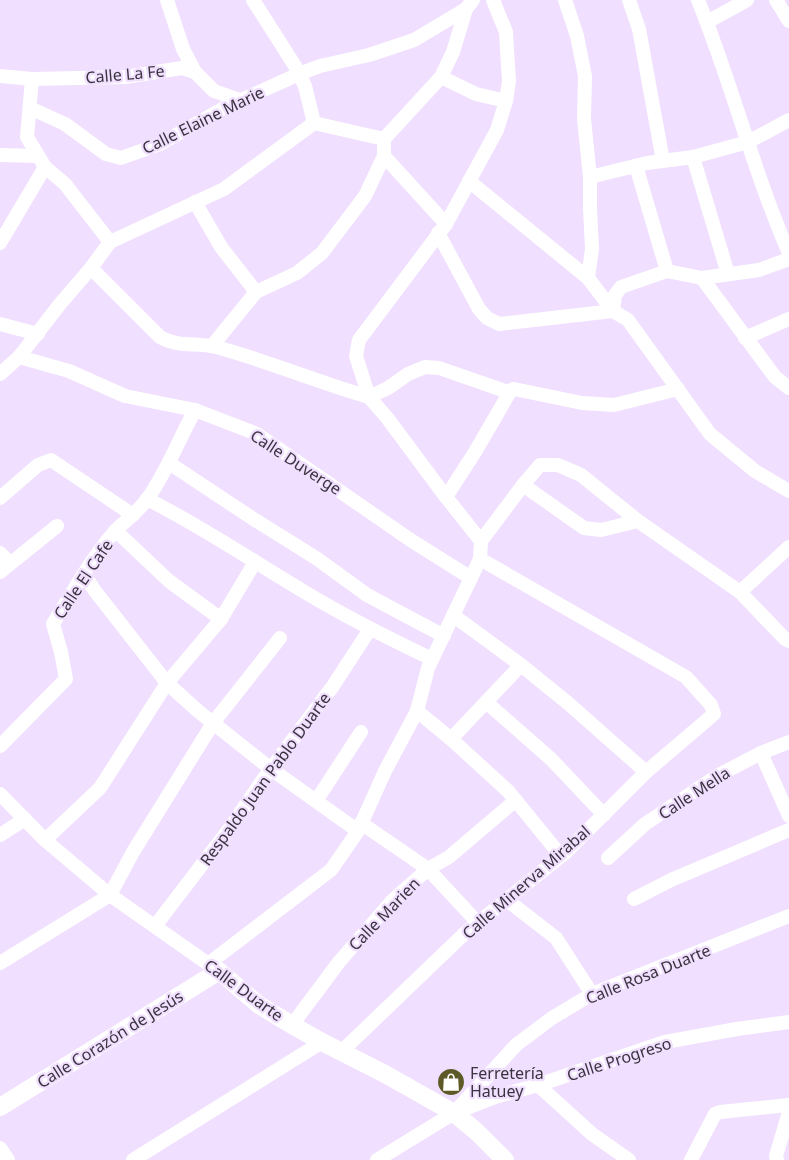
<svg xmlns="http://www.w3.org/2000/svg" width="789" height="1160" viewBox="0 0 789 1160" font-family="'Noto Sans',sans-serif">
	<style>
		.lines { fill: none; stroke-linecap: round; stroke-linejoin: round }
		.minor { stroke: #fff; stroke-width: 14 }
		.tertiary { stroke: #fff; stroke-width: 18 }
		.labels { text-anchor: middle; stroke-width: 4.5; stroke-linejoin: round; paint-order: stroke }
		.street-label { font-size: 16px; fill: #3a333f; stroke: #f0dffe }
		.poi-label { font-size: 16px; fill: #3a333f; stroke: #f0dffe; text-anchor: start }
	</style>
	<rect width="100%" height="100%" fill="#f0dffe"/>
	<g class="lines">
		<g class="minor">
			<path d="M167 0 183 49 195 72"/>
			<path d="M253 0 295 66 305 86 314 123"/>
			<path d="M565 0 577 36 585 76 584 119 590 177V208L592 249 588 278"/>
			<path d="M629 0 639 29 663 161"/>
			<path d="M698 0C732 83 753 171 789 253"/>
			<path d="M776 0 789 21"/>
			<path d="M707 22 747 0"/>
			<path d="M0 76 32 79 125 77 182 68 195 72 214 91 240 100"/>
			<path d="M441 77 476 94 506 101"/>
			<path d="M30 108 65 124 106 154 121 158 160 144 224 108 299 74 320 66 369 55 414 40 466 9 473 0"/>
			<path d="M0 155 38 156"/>
			<path d="M384 156 446 224"/>
			<path d="M693 157 728 274"/>
			<path d="M636 166 667 271"/>
			<path d="M45 167 65 184 110 242"/>
			<path d="M590 177 647 163 693 157 748 142 789 120"/>
			<path d="M469 181 588 278 613 311 628 320 710 434 755 471 789 491"/>
			<path d="M195 202 221 247 256 292"/>
			<path d="M438 233 479 309 487 318 499 324 613 311 615 295 621 287 667 271 702 278 759 270 789 259"/>
			<path d="M0 243 45 167 27 137 32 79"/>
			<path d="M91 268 160 337C179 348 196 342 216 347 268 361 317 382 369 397L388 388 408 374 425 367 439 368 508 392"/>
			<path d="M702 278 775 377 789 388"/>
			<path d="M0 324 38 334"/>
			<path d="M745 338 789 319"/>
			<path d="M212 346 256 292 297 273 322 253 365 196 384 156V139L441 77 453 52 466 9"/>
			<path d="M19 357 69 371 125 396 195 410 257 434 412 541 471 578"/>
			<path d="M0 374 19 357 60 304 91 268 110 242 224 189 314 123 384 139"/>
			<path d="M169 463 255 520 316 558 367 595 444 636"/>
			<path d="M523 485 584 528 601 530 638 521"/>
			<path d="M446 497 475 452 511 390 514 389 582 403 614 405 678 389"/>
			<path d="M0 498 38 465 51 460 133 515"/>
			<path d="M147 499C203 527 254 562 308 594 348 618 390 639 432 659"/>
			<path d="M116 531 169 581 221 619"/>
			<path d="M481 541 446 497 388 419 369 397 356 356 359 340 446 224 497 130 506 101 509 81 506 32 493 0"/>
			<path d="M0 553 10 563"/>
			<path d="M0 572 57 526"/>
			<path d="M84 574 95 591 167 683 198 711 271 769 358 831"/>
			<path d="M740 592 789 547"/>
			<path d="M454 616 521 665 569 704 646 772"/>
			<path d="M486 702 551 759 604 815"/>
			<path d="M417 711 451 739 508 791 561 856"/>
			<path d="M451 739 521 665"/>
			<path d="M0 746 66 679 61 652 53 624C72 593 91 559 115 531 126 520 139 511 148 498 167 471 179 439 195 410"/>
			<path d="M761 753 789 816"/>
			<path d="M0 794 45 840 110 895 214 968"/>
			<path d="M316 801 361 732"/>
			<path d="M361 823 428 869 478 923"/>
			<path d="M0 835 25 819"/>
			<path d="M45 840 100 788 167 683 221 619 255 562"/>
			<path d="M608 858 645 824 717 776 761 753 789 742"/>
			<path d="M634 899 671 880 789 830"/>
			<path d="M507 900 556 938 592 994"/>
			<path d="M155 926 230 828 264 778 333 686 370 629"/>
			<path d="M0 963 110 895 133 852 213 723 280 638"/>
			<path d="M208 964 331 870 358 831 385 771 417 711 428 668 480 559 481 541 523 485 540 465H558L581 475 638 521 740 592 785 639 789 641"/>
			<path d="M292 1025 339 962 392 901 428 869 449 857 516 800"/>
			<path d="M341 1052 464 934 566 852 646 772 714 714 711 705 686 677 480 559"/>
			<path d="M538 1085 592 1134 629 1160"/>
			<path d="M457 1112 495 1097 538 1085 665 1042 737 1029 789 1022"/>
			<path d="M0 1148 8 1160"/>
			<path d="M133 1160 322 1042"/>
			<path d="M377 1160 454 1113 516 1045 552 1018 592 994 789 916"/>
			<path d="M691 1160 715 1114 720 1112 789 1105"/>
			<path d="M777 1160 776 1156 789 1112"/>
		</g>
		<path class="tertiary" d="M0 1107 219 971 259 1005 292 1025 322 1042 385 1074 454 1113 477 1132 505 1160"/>
	</g>
	<defs>
		<g id="shop-disc" transform="scale(1.4375)"><circle r="9.5" fill="#5d5a27" stroke="#f0dffe"/><path d="M-5-2.5h2.3a2.7 3.5 0 0 1 5.4 0H5L5.5 6h-11ZM-1.5-2.5h3a1.5 2.3 0 0 0-3 0Z" fill="#fff"/></g>
	</defs>
	<g fill-rule="evenodd">
		<use href="#shop-disc" x="451" y="1082"/>
	</g>
	<g class="labels">
		<g class="street-label">
			<text transform="translate(125 74) rotate(-5)" y="6">Calle La Fe</text>
			<text transform="translate(203 120) rotate(-26)" y="6">Calle Elaine Marie</text>
			<text transform="translate(296 462) rotate(33)" y="6">Calle Duverge</text>
			<text transform="translate(83 579) rotate(-56)" y="6">Calle El Cafe</text>
			<text transform="translate(265 779) rotate(-54)" y="6">Respaldo Juan Pablo Duarte</text>
			<text transform="translate(694 793) rotate(-33)" y="6">Calle Mella</text>
			<text transform="translate(526 882) rotate(-41)" y="6">Calle Minerva Mirabal</text>
			<text transform="translate(384 914) rotate(-46)" y="6">Calle Marien</text>
			<text transform="translate(648 974) rotate(-22)" y="6">Calle Rosa Duarte</text>
			<text transform="translate(244 990) rotate(36)" y="6">Calle Duarte</text>
			<text transform="translate(110 1039) rotate(-32)" y="6">Calle Corazón de Jesús</text>
			<text transform="translate(619 1059) rotate(-18)" y="6">Calle Progreso</text>
		</g>
		<g class="poi-label">
			<text x="470" y="1079">Ferretería<tspan x="470" dy="18">Hatuey</tspan></text>
		</g>
	</g>
</svg>
